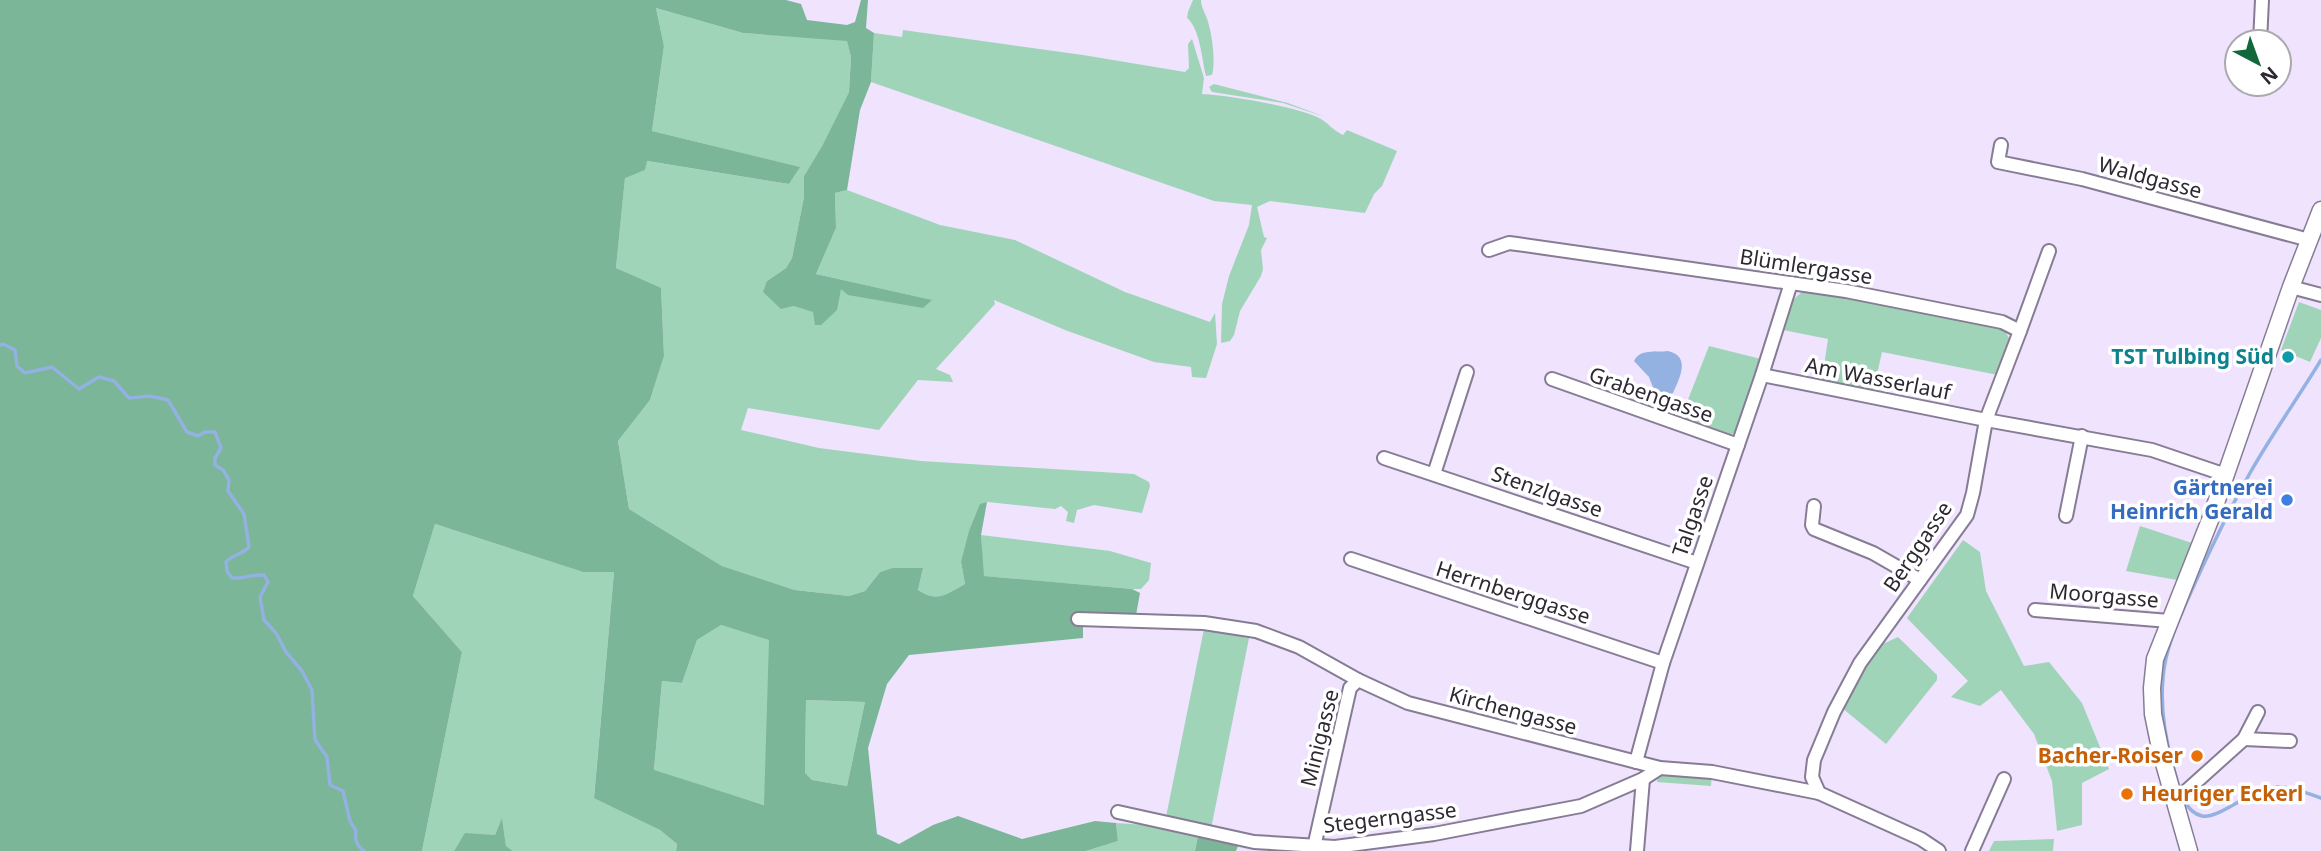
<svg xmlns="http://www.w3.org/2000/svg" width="2321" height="851" viewBox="0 0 2321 851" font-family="'Noto Sans',sans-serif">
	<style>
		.green { fill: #a0d4b9 }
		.forest { fill: #7ab697; fill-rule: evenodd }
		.water { fill: #93b1e1 }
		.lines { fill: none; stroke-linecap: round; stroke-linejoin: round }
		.stream { stroke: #93b1e1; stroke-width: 3.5 }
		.minor-casing { stroke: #867c94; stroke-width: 16 }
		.tertiary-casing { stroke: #867c94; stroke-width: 19 }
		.minor { stroke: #fff; stroke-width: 12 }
		.tertiary { stroke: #fff; stroke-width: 16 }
		.culture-dot { fill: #0f9aa8; stroke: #fff; stroke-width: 2.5 }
		.shop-dot { fill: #3f7fe0; stroke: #fff; stroke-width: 2.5 }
		.food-dot { fill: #e8710a; stroke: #fff; stroke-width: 2.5 }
		.labels { text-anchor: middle; stroke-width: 7; stroke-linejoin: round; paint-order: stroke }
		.street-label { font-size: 21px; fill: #2d2832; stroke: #fff }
		.culture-label { font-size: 21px; font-weight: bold; fill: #0d838f; stroke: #fff; text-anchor: end }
		.shop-label { font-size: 21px; font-weight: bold; fill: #366cbe; stroke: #fff; text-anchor: end }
		.food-label { font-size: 21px; font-weight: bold; fill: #c56008; stroke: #fff; text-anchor: end }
	</style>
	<rect width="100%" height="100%" fill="#efe3fe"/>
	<g class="green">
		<path d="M1193 0H1201C1201 8 1206 14 1208 22 1212 34 1216 63 1212 75L1206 76C1202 60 1200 28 1187 18L1188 12Z"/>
		<path d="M656 8 743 33 847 40 851 57 849 92 822 146 804 176V197L792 258 786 268 767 281 793 306 814 312 840 289 931 300 816 274 836 228 835 193 847 190 940 225 1015 240 1125 292 1210 322 1215 313 1217 344 1206 378 1192 377 1191 367 1154 362 1065 330 994 300 995 304 936 369 950 375 953 382 918 380 879 430 748 408 741 430 819 448 921 461 1134 474 1149 482 1150 486 1142 513 1094 505 1077 510 1074 523 1066 521 1068 512 1061 506 1055 509 988 502 981 504 961 562 965 584C946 594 938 603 918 590L923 568H892L880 572 865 591 849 596 795 590 722 566 629 509 618 441 650 400 664 356 661 289 616 268 625 177 645 170 646 161 789 184 799 167 652 131 664 46Z"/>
		<path d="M903 30 1083 55 1185 72 1189 68 1188 44 1192 39 1204 78 1202 94C1227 95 1300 107 1321 119 1329 124 1334 131 1343 135L1347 130 1397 151 1382 186 1374 194 1365 213 1270 201 1257 207 1264 237 1267 238 1261 250 1263 269 1261 276 1240 311 1234 335 1230 341 1221 343 1222 304 1229 276 1249 225 1252 205 1214 201 871 82 874 33 902 37Z"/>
		<path d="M1214 84 1288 103 1325 117 1283 103 1212 92 1209 87Z"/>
		<path d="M1803 291H1822L1996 325 2005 331 2010 340 1998 375 1882 352 1873 392 1822 380 1828 339 1783 330 1794 299Z"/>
		<path d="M2299 302 2321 310V338L2310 362 2281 350Z"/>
		<path d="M1709 346 1761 359 1735 433 1728 435 1680 420Z"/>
		<path d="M435 524 583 572H614L594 797 660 830 677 844 676 851H513L506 846 502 819 495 835 465 834 454 851H422L462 652 413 596Z"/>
		<path d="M2140 526 2192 543 2177 580 2126 571Z"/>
		<path d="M981 535 1110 551 1151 563 1149 580 1141 589H1132L983 576Z"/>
		<path d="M1963 540 1980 552 1986 591 2024 666 2049 662 2082 703 2109 769 2082 783V825L2057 831 2052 781 2034 734 2001 690 1980 706 1951 697 1968 681 1907 618Z"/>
		<path d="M721 625 770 640 765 805 654 771 662 681 682 683 697 640Z"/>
		<path d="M1204 629 1249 638 1211 829 1166 817Z"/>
		<path d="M1898 637 1937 675V680L1886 744 1842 708 1861 673 1883 644Z"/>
		<path d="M806 700 865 702 847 786 812 780 805 774Z"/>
		<path d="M1672 772 1712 774 1711 786 1657 782 1658 776Z"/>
		<path d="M1116 823 1161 826 1198 836 1195 851H1086L1118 841Z"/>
		<path d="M2054 839 2053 851H1989L1994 841Z"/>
	</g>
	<g class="forest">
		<path d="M0 0H786L801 4 807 20 847 25 855 22 861 0H868L866 28 874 33 871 82 860 110 847 190 835 193 836 228 816 274 932 300 923 308 848 295 841 289 837 310 821 325H815L813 312 793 306 781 309 763 292 767 281 786 268 792 258 804 197V176L822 146 849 92 851 57 847 41 743 33 656 8 664 46 652 131 800 167 789 184 647 161 645 170 625 178 616 268 661 288 664 356 650 400 618 441 629 509 722 566 795 590 849 596 865 591 880 572 892 568H923L918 590C938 603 946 594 965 584L961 562 969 531 980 504 987 502 981 535 984 576 1132 589 1140 593 1136 615 1083 613V638L909 655 887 684 868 748 877 834 899 844 933 825 958 816 1022 839 1095 821 1116 823 1118 841 1086 851H676L677 844 660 830 594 798 614 572H583L435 524 413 596 462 652 422 851H0ZM721 625 769 640 764 805 654 770 662 681 682 683 697 640ZM806 700 865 702 847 786 812 780 805 773Z"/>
		<path d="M502 818 506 846 513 851H454L465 833 495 835Z"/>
		<path d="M1198 836 1238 846 1236 851H1195Z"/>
	</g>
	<path class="water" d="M1668 351C1691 356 1680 378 1673 393L1666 396 1654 390 1649 377 1634 361C1640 348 1656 353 1668 351Z"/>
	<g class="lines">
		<g class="stream">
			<path d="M0 345 3 344 15 350 17 366 25 373 52 367 79 389 99 377 114 381 129 398 150 396 168 400 187 432 198 436 205 432H215L221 448 215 458V465L223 470 229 480 228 491 244 514 249 547C242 555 233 554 226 562L227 571 232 578C243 579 253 574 264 575L268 582 260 597 264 620 276 633 286 652 302 671 312 690 315 740 327 757 330 785 343 791 350 821 356 831C355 840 356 845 364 851"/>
			<path d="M2321 360C2298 398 2272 434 2250 473 2228 512 2209 552 2191 592 2179 619 2165 648 2163 678 2160 709 2166 743 2175 773 2179 788 2184 812 2202 816 2218 820 2252 788 2275 787 2290 786 2306 793 2321 798"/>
		</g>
		<g class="minor-casing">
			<g id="minor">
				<path d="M2260 42 2262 0"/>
				<path d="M2001 145 1998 162 2082 179 2309 240"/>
				<path d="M1489 250 1509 243 1517 244 1846 291 2002 322 2020 331 1986 420 1762 375"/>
				<path d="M2291 287 2321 295"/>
				<path d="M2020 331 2049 251"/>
				<path d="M1552 379 1738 445"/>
				<path d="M1384 458 1697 563"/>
				<path d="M1434 474 1467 372"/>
				<path d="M1814 506 1812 525 1814 529 1873 553 1920 580"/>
				<path d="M2066 516 2082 436"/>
				<path d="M1351 559 1663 663"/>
				<path d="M2035 610 2169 621"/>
				<path d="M1078 619 1204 623 1256 631 1299 647 1358 680 1408 703 1660 768 1712 772 1819 793 1921 839 1939 851"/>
				<path d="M2244 739 2290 741"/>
				<path d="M1636 762 1663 663 1762 375 1791 283"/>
				<path d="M1819 793 1812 777 1814 760 1834 712 1860 663 1967 515 1973 493 1986 420 2152 450 2226 475"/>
				<path d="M2175 801 2244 739 2258 712"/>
				<path d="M1118 812 1254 842 1335 847 1434 834 1581 806 1643 779 1660 768"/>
				<path d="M1314 847 1350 688 1358 680"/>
				<path d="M1637 851 1643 779"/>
				<path d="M1972 851 2004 779"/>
			</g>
		</g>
		<g class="tertiary-casing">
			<path id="tertiary" d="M2189 851 2161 753 2153 714 2152 688 2155 659 2210 520 2291 287 2321 210"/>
		</g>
		<use href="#minor" class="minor"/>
		<use href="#tertiary" class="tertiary"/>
	</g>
	<circle class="culture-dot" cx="2288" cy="357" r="7"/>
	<circle class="shop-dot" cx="2287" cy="500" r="7"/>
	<g class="food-dot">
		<circle cx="2197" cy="756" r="7"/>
		<circle cx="2127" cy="794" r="7"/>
	</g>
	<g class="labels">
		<g class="street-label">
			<text transform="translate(2150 178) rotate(15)" y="7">Waldgasse</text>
			<text transform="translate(1806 267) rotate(9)" y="7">Blümlergasse</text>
			<text transform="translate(1878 379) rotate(11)" y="7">Am Wasserlauf</text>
			<text transform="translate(1651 395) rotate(19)" y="7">Grabengasse</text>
			<text transform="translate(1547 492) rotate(19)" y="7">Stenzlgasse</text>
			<text transform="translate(1693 516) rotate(-71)" y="7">Talgasse</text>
			<text transform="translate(1918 547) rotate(-56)" y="7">Berggasse</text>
			<text transform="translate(1513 593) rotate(18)" y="7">Herrnberggasse</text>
			<text transform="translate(2104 596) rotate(5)" y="7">Moorgasse</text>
			<text transform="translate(1513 711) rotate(15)" y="7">Kirchengasse</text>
			<text transform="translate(1320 738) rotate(-76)" y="7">Minigasse</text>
			<text transform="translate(1390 818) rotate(-7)" y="7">Stegerngasse</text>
		</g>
		<g class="culture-label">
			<text x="2274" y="364">TST Tulbing Süd</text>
		</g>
		<g class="shop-label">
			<text x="2273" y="495">Gärtnerei<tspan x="2273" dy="24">Heinrich Gerald</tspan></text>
		</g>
		<g class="food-label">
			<text x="2183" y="763">Bacher-Roiser</text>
			<text x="2141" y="801" text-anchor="start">Heuriger Eckerl</text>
		</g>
	</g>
	<g transform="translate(2258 63) rotate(139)"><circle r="33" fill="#ffffff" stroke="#aba9ad" stroke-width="2"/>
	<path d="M0-5L12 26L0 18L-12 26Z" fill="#11683a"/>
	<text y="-10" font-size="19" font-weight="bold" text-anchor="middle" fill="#2d2832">N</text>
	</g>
</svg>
